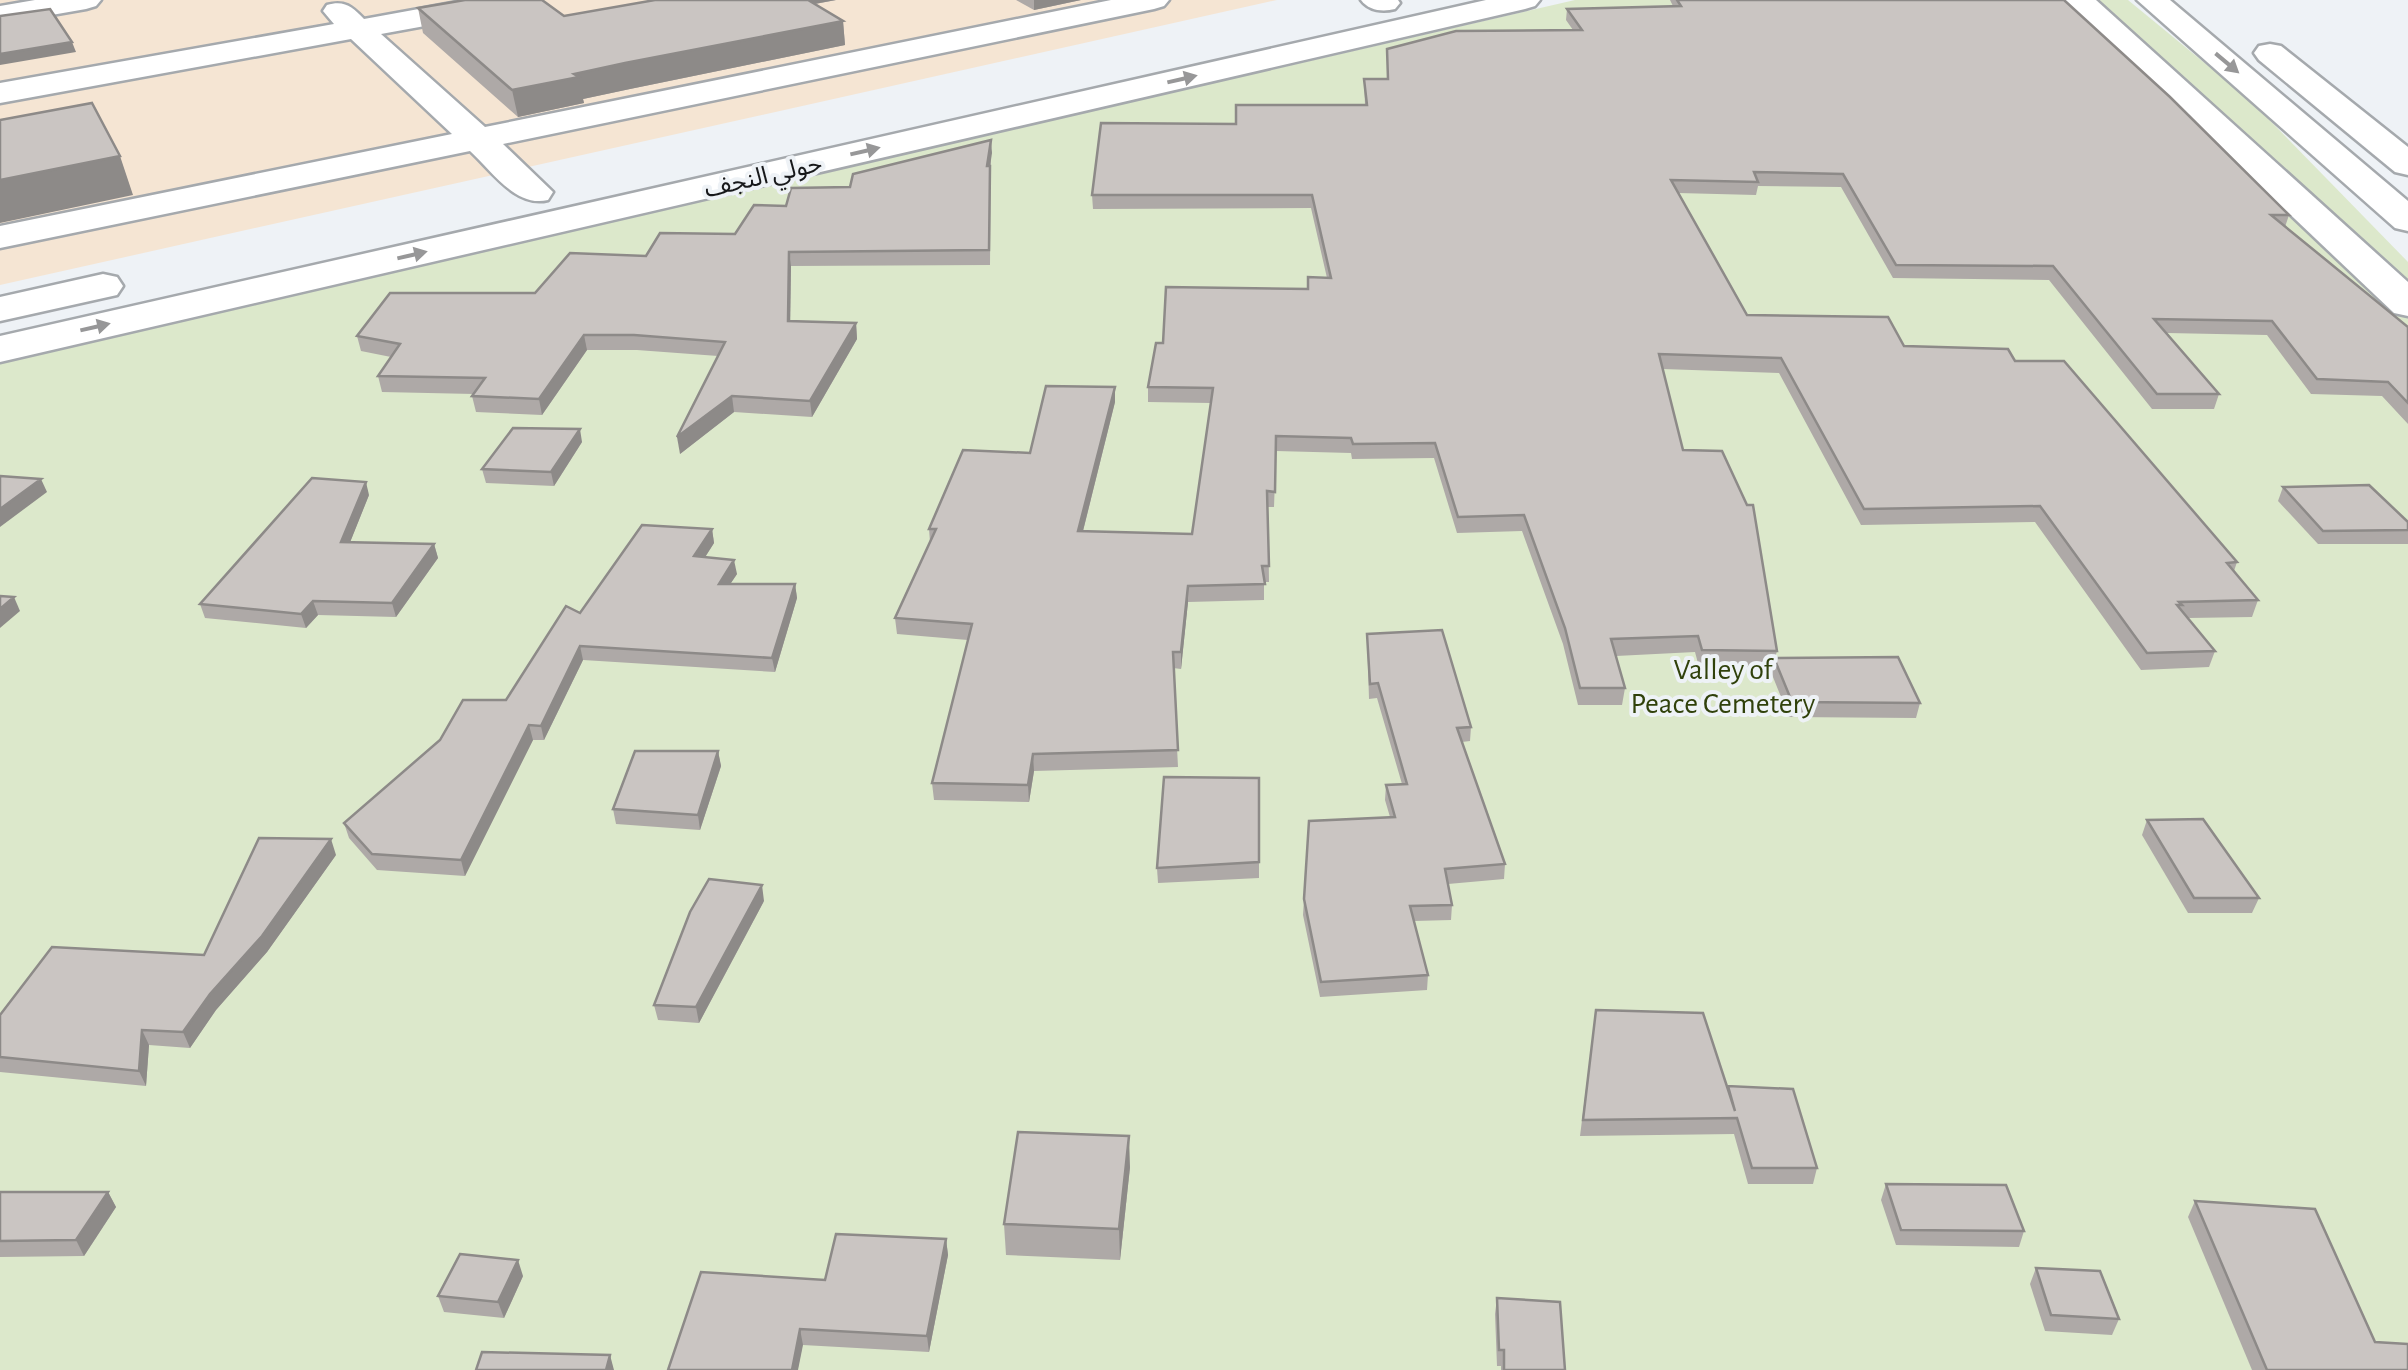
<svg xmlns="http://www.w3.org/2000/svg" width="2408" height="1370" viewBox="0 0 2408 1370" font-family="'Alegreya Sans','Noto Sans Arabic',sans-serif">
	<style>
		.industrial { fill: #f5e5d3 }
		.green { fill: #dce8cb }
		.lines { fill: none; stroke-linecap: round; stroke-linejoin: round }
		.minor-casing { stroke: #a5a9ad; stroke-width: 5 }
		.major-casing { stroke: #a5a9ad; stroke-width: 5 }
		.minor { fill: #fff; fill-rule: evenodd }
		.major { fill: #fff; fill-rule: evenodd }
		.wall { fill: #aea9a7 }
		.shaded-wall { fill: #8d8a88 }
		.building { fill: #cac5c2; stroke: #8d8a88; stroke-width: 2.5 }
		.oneway { fill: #979798 }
		.labels { text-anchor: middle; stroke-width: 8; stroke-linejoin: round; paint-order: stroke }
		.far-street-label { font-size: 25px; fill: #17181a; stroke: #eef2f6 }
		.park-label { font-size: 30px; fill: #30410b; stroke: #eef2f6 }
	</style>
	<rect width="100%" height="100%" fill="#eef2f6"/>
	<path class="industrial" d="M0 0H1277L0 285Z"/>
	<path class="green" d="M1575 0H2128L2251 101 2408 262V1370H0V361Z"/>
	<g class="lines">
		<g class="minor-casing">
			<g id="minor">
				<path d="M35 0H101L96 6 86 9 0 24V6Z"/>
				<path d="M468 0H533L528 6 518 9 381 34 485 127 1111 0H1169L1164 6 1154 9 503 144 553 192 548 200C516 208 492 171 470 151L0 248V226L452 134 351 39 0 103V83L334 24 323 11 327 5C345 0 352 7 364 19Z"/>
				<path d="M1361 0H1398L1400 3 1395 9C1383 12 1369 11 1361 0Z"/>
				<path d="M2064 0H2096L2408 282V316L2394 313Z"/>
			</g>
		</g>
		<g class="major-casing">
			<g id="major">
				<path d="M1486 0H1540L1535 6 1525 9 0 362V336Z"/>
				<path d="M2137 0H2170L2408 201V231L2395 228Z"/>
				<path d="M2270 44 2281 46 2408 147V175L2395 172 2259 60 2254 53 2259 46Z"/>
				<path d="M103 274 117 277 123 286 117 295 0 321V297Z"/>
			</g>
		</g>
		<use href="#minor" class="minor"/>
		<use href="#major" class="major"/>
	</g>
	<g class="wall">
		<path d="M655 0H836L815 4 843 21 845 45 630 89 583 99 584 103 518 117 423 33 418 8 564 16Z"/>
		<path d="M1016 0H1081L1034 10Z"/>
		<path d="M1670 0H2064L2289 215 2285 227 2408 327V424L2382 396 2311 394 2267 335 2167 333 2219 394 2214 409H2152L2049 280 1893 278 1841 187 1758 186 1756 195 1678 193 1747 315 1904 346 2015 361 2237 562 2234 571 2258 600 2252 617 2188 618 2215 651 2209 667 2141 670 2035 522 1861 525 1779 373 1663 369 1683 450 1777 651 1775 658 1920 703 1916 718 1789 717 1771 672 1772 667H1699L1695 652 1616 656 1625 688 1622 705H1578L1563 644 1522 531 1457 533 1434 458 1352 459 1351 453 1276 451 1274 507H1268L1269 582H1264V600L1188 602 1181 669 1173 668 1178 767 1034 771 1029 802 934 800 932 783 968 640 897 634 895 618 930 542 929 529 1115 387V402L1083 531 1192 534 1211 403 1148 402V387L1163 343 1308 289 1327 278 1311 208 1093 209 1092 195 1236 124 1365 105 1364 79H1387V49L1573 30 1566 20 1567 9 1673 6Z"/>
		<path d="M991 140 990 265 791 266 790 321 856 323 857 339 812 417 734 412 680 454 718 356 637 350H587L542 415 476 412 472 396 474 394 382 392 378 376 391 357 361 351 357 336 535 293 646 256 735 234 786 206 850 187Z"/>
		<path d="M582 442 554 486 486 483 482 469Z"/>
		<path d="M2283 487 2408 522V544H2318L2278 501Z"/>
		<path d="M369 495 350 542 434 544 438 558 396 617 318 615 306 628 205 618 200 604Z"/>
		<path d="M712 529 714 543 705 557 737 574 730 584H795L797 598 775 672 583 660 544 740H533L465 876 377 870 349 838 344 823 506 700 580 613Z"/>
		<path d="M1367 634 1471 727 1470 741 1462 742 1505 864 1504 879 1448 884 1452 905 1451 920 1414 921 1428 975 1427 990 1320 997 1303 915 1309 821 1390 817 1385 800 1386 785 1402 784 1377 698 1369 699Z"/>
		<path d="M718 751 721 766 700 830 616 824 613 809Z"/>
		<path d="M1259 778V878L1158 883 1157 868Z"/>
		<path d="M2147 820 2259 898 2252 913H2188L2142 835Z"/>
		<path d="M336 855 267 952 216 1010 190 1048 149 1045 146 1086 0 1072V1015L204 955Z"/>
		<path d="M764 901 699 1023 658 1020 654 1005Z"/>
		<path d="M1596 1010 1728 1088 1817 1168 1813 1184H1748L1734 1134 1580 1136Z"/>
		<path d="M1130 1167 1120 1260 1006 1255 1004 1224Z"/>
		<path d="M1886 1184 2024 1231 2019 1247 1896 1245 1881 1200Z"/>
		<path d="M0 1192H108L116 1207 84 1256 0 1257Z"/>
		<path d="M2195 1201 2375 1342 2408 1370H2252L2188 1217Z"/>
		<path d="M946 1239 948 1255 929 1352 803 1345 668 1370 825 1280Z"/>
		<path d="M2036 1268 2119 1319 2112 1335 2045 1331 2030 1284Z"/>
		<path d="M523 1276 504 1318 444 1312 438 1296Z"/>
		<path d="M1497 1298 1565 1370H1501V1366H1497L1495 1314Z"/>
	</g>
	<g class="shaded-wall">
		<path d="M786 0H836L787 9Z"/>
		<path d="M1034 0H1081L1034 10Z"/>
		<path d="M843 21 845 45 630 89 583 99 584 103 518 117 512 90 574 74 625 63Z"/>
		<path d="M72 42 76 52 0 65V54Z"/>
		<path d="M991 140 992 153 988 180 987 166Z"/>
		<path d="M120 156 133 195 0 223V180Z"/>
		<path d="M789 252 791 266 790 336 788 321Z"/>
		<path d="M856 323 857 339 812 417 810 401Z"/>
		<path d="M584 335 587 350 542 415 539 399Z"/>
		<path d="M1115 387V402L1079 547 1078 531Z"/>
		<path d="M732 396 734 412 680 454 677 437Z"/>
		<path d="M580 429 582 442 554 486 551 472Z"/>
		<path d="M41 479 47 492 0 527V509Z"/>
		<path d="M366 482 369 495 345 555 341 542Z"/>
		<path d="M712 529 714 543 697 570 694 556Z"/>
		<path d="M434 544 438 558 396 617 392 603Z"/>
		<path d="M734 560 737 574 721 598 719 584Z"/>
		<path d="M795 584 797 598 775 672 772 658Z"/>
		<path d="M1188 586V602L1181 669V652Z"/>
		<path d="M14 597 20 611 0 628V609Z"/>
		<path d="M313 601 318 615 306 628 301 614Z"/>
		<path d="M580 646 583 660 544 740 541 726Z"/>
		<path d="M529 725 533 740 465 876 461 860Z"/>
		<path d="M718 751 721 766 700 830 698 815Z"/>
		<path d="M1033 754 1034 771 1029 802 1028 785Z"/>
		<path d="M331 839 336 855 267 952 216 1010 190 1048 183 1032 210 994Z"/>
		<path d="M762 885 764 901 699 1023 696 1007Z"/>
		<path d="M142 1030 149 1045 146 1086 139 1071Z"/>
		<path d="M1129 1136 1130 1167 1120 1260 1119 1229Z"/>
		<path d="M108 1192 116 1207 84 1256 76 1240Z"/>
		<path d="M946 1239 948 1255 929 1352 927 1336Z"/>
		<path d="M518 1260 523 1276 504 1318 498 1302Z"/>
		<path d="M800 1329 803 1345 798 1370H792Z"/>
		<path d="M610 1355 614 1370H606Z"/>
	</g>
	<g class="building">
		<path d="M465 0H542L564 16 655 0H808L843 21 625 63 574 74 579 77 512 90 418 8Z"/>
		<path d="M1677 0H2064L2170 97 2289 215H2271L2408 327V403L2388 382 2317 379 2272 321 2154 319 2219 394H2157L2053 266 1896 265 1843 174 1754 172 1758 182 1671 180 1747 315 1888 317 1904 346 2008 349 2015 361H2064L2237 562 2227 563 2258 600 2179 602 2182 605H2177L2215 651 2147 653 2040 506 1864 509 1781 358 1659 354 1683 450 1722 451 1747 505H1753L1777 651 1702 650 1698 636 1611 639 1625 688H1580L1565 628 1524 515 1458 517 1435 443 1353 444 1351 438 1276 436 1275 492 1267 491 1269 566H1262L1265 584 1188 586 1181 652H1173L1178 750 1033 754 1028 785 932 783 972 624 895 618 936 529H929L963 450 1030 453 1046 386 1115 387 1078 531 1192 534 1213 388 1148 387 1156 343H1163L1166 287 1308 289V277L1331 278 1312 195H1092L1101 123 1236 124V105H1367L1364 79H1388L1387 49 1456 31 1582 30 1567 9 1681 6Z"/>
		<path d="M50 9 72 42 0 54V16Z"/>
		<path d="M92 103 120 156 0 180V120Z"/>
		<path d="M991 140 987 166H990L989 250 789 252 788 321 856 323 810 401 732 396 677 437 725 342 634 335H584L539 399 472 396 485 378 378 376 400 344 357 336 390 293H535L570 253 646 256 660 233 735 234 754 205 786 206 791 188 850 187 853 174Z"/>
		<path d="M513 428 580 429 551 472 482 469Z"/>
		<path d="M0 476 41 479 0 509Z"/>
		<path d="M312 478 366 482 341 542 434 544 392 603 313 601 301 614 200 604Z"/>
		<path d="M2369 485 2408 522V530L2323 531 2283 487Z"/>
		<path d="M642 525 712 529 694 556 734 560 719 584H795L772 658 580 646 541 726 529 725 461 860 372 854 344 823 440 740 463 700H506L566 606 580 613Z"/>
		<path d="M0 596 14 597 0 609Z"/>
		<path d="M1442 630 1471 727 1457 728 1505 864 1445 869 1452 905 1410 906 1428 975 1321 982 1304 899 1309 821 1395 817 1386 785 1407 784 1378 683 1370 684 1367 634Z"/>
		<path d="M1898 657 1920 703 1792 702 1774 658Z"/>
		<path d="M635 751H718L698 815 613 809Z"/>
		<path d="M1164 777 1259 778V862L1157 868Z"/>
		<path d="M2203 819 2259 898H2194L2147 820Z"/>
		<path d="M259 838 331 839 262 936 210 994 183 1032 142 1030 139 1071 0 1057V1015L52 947 204 955Z"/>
		<path d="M709 879 762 885 696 1007 654 1005 690 912Z"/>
		<path d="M1596 1010 1703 1013 1735 1111 1728 1086 1793 1089 1817 1168H1752L1737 1118 1583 1120Z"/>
		<path d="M1018 1132 1129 1136 1119 1229 1004 1224Z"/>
		<path d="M1886 1184 2006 1185 2024 1231 1901 1230Z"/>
		<path d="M0 1192H108L76 1240 0 1241Z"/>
		<path d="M2195 1201 2315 1209 2375 1342 2408 1344V1370H2267Z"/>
		<path d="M836 1234 946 1239 927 1336 800 1329 792 1370H668L701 1272 825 1280Z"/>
		<path d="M460 1254 518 1260 498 1302 438 1296Z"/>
		<path d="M2036 1268 2100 1271 2119 1319 2051 1315Z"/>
		<path d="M1497 1298 1560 1302 1565 1370H1504V1350H1499Z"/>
		<path d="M482 1352 610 1355 606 1370H476Z"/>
	</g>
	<defs><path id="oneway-solid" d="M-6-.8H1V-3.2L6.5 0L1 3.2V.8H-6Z" transform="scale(2.5)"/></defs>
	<g class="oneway">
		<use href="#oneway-solid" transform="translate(2227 63) rotate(40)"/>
		<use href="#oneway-solid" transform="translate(1182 79) rotate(-13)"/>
		<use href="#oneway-solid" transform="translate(865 151) rotate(-13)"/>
		<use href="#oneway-solid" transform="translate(412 255) rotate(-13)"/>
		<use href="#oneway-solid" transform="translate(95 327) rotate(-13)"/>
	</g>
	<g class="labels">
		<g class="far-street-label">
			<text transform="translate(763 175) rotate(-13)" y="9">حولي النجف</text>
		</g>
		<g class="park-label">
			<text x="1723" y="679">Valley of<tspan x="1723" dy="34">Peace Cemetery</tspan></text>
		</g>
	</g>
</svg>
